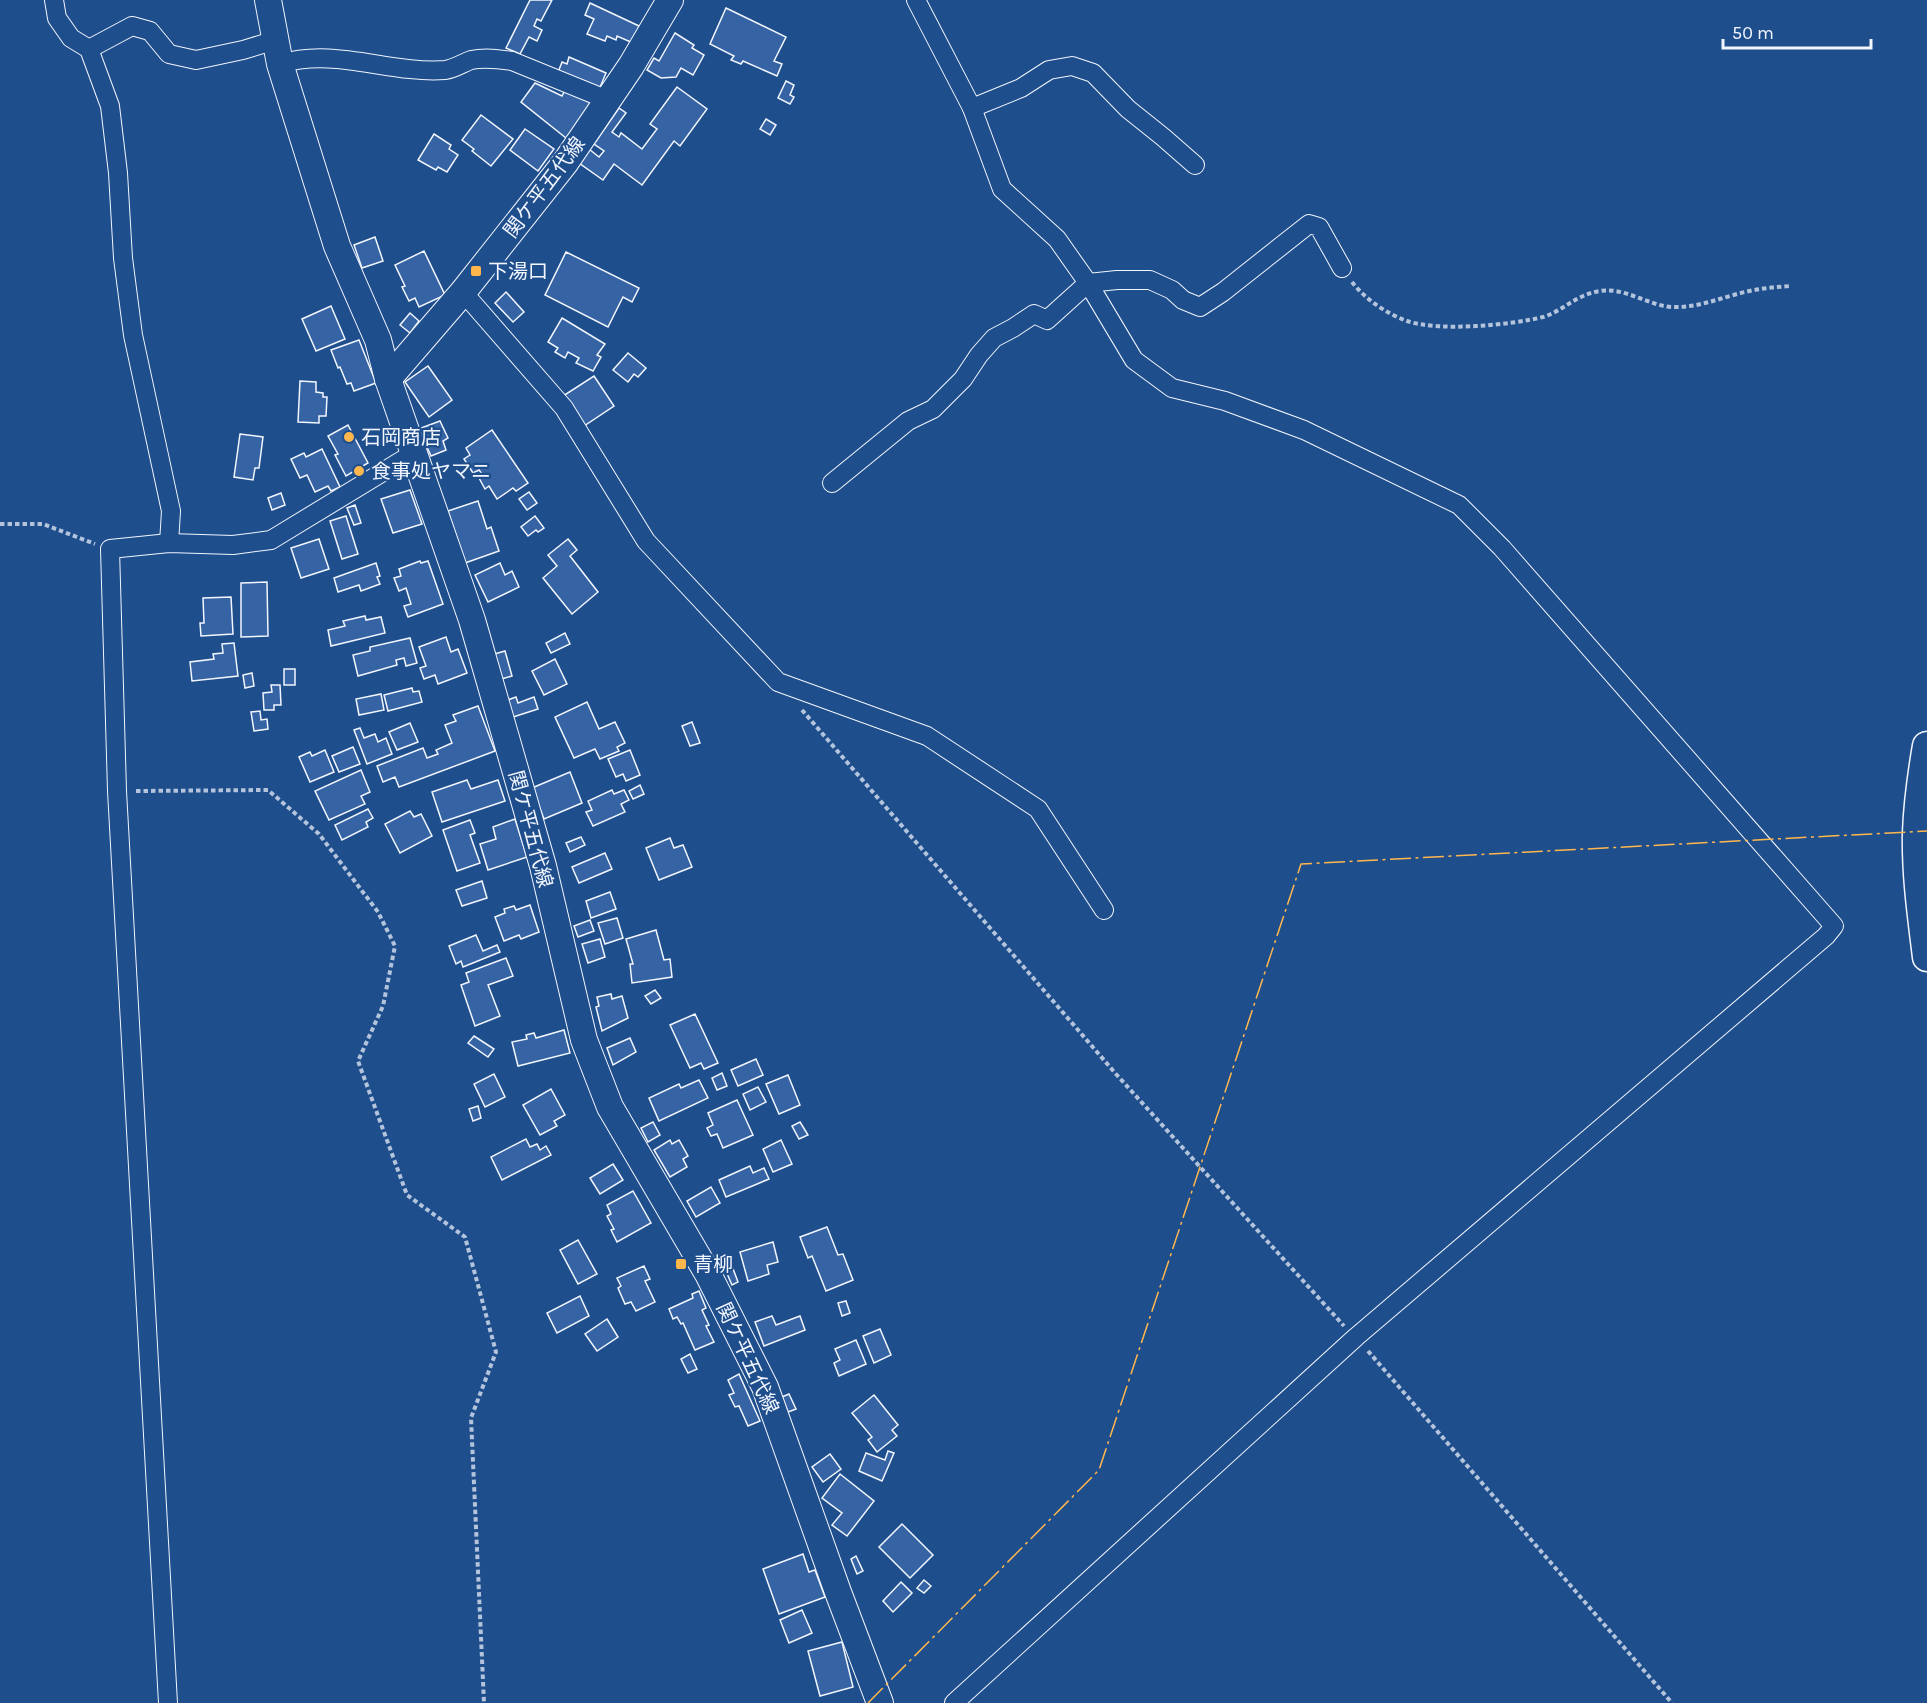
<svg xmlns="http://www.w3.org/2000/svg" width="1927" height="1703" viewBox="0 0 1927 1703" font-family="Karla,'Noto Sans JP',sans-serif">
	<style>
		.building { fill: #3563a3; stroke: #f2f6ff; stroke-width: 1.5 }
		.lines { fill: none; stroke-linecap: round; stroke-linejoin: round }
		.street-casing { stroke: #f2f6ff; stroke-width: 20 }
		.secondary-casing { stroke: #f2f6ff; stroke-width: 28 }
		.primary-casing { stroke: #f2f6ff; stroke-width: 31 }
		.path { stroke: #b3c4dc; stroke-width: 4; stroke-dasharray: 4.5 3; stroke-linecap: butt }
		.street { stroke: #1f4e8c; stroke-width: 18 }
		.secondary { stroke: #1f4e8c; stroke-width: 26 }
		.primary { stroke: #1f4e8c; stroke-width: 28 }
		.power { stroke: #ffb74d; stroke-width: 1.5; stroke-dasharray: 21 4.5 3 4.5; stroke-linecap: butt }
		.poi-dot { fill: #ffb74d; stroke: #1f4e8c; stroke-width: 2 }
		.labels { text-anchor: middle; stroke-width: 4.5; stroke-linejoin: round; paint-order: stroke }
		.street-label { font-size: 20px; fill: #f2f6ff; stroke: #1f4e8c }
		.poi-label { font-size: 20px; fill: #f2f6ff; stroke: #1f4e8c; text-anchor: start }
	</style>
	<rect width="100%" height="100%" fill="#1f4e8c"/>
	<g class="building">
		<path d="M530 0H552L541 21 537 19 534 26 542 30 537 41 529 37 520 54 506 48Z"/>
		<path d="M590 3 639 26 633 43 617 36 616 40 607 36 605 41 587 34 594 19 585 15Z"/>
		<path d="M726 8 786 37 774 61 782 64 777 76 743 61 741 64 731 60 734 56 710 44Z"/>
		<path d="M675 33 694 45 692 48 704 55 693 75 681 68 676 77 661 78 647 70 654 58 659 61Z"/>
		<path d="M569 57 606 73 598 92 557 75 562 62 567 64Z"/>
		<path d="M786 81 794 85 790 95 794 97 790 104 778 98Z"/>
		<path d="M535 83 562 96 565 90 593 104 566 138 521 102Z"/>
		<path d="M677 87 707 109 680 146 674 141 642 185 614 164 603 180 579 163 589 149 599 157 604 151 594 144 619 108 626 113 612 132 619 137 621 133 642 149 657 129 650 124Z"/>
		<path d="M481 115 513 139 491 166 472 151 474 149 462 140Z"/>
		<path d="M766 119 776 125 770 135 760 129Z"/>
		<path d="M525 129 554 149 538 171 510 150Z"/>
		<path d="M434 134 451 145 449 149 458 155 447 172 438 167 436 170 418 160Z"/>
		<path d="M375 237 383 261 362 268 354 245Z"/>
		<path d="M424 251 445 295 419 307 415 298 409 301 402 287 405 286 395 265Z"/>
		<path d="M566 252 639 288 632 302 623 297 608 327 545 295Z"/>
		<path d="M506 292 524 312 513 322 495 303Z"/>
		<path d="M331 306 345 339 316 351 302 319Z"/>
		<path d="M410 313 419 321 410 333 400 325Z"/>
		<path d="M562 318 605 344 597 355 601 357 593 371 576 363 579 358 568 352 565 358 555 352 558 348 548 342Z"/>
		<path d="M359 340 376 383 354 391 351 383 347 384 340 367 338 368 331 350Z"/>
		<path d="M628 353 646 368 638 377 634 374 628 382 613 370Z"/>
		<path d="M428 366 452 400 429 417 405 382Z"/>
		<path d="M594 376 614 406 584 426 563 396Z"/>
		<path d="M300 381 316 382V392L323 393V397H327L326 416H319V423L298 422Z"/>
		<path d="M440 421 448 438 443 441 446 450 431 456 427 447 424 448 416 430Z"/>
		<path d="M348 425 368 463 346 476 335 455 338 454 328 436Z"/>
		<path d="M492 430 528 483 516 491 513 488 497 499 489 486 485 489 479 478 483 475 479 470 473 473 464 459 470 455 466 448Z"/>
		<path d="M240 434 263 437 259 468H255L253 480 234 477Z"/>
		<path d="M322 449 340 487 331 491 328 486 315 492 307 475 300 478 291 459 304 453 306 457Z"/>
		<path d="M410 490 422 524 393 533 381 499Z"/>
		<path d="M529 492 537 503 527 510 519 499Z"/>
		<path d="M281 493 285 505 272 510 268 498Z"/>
		<path d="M478 501 487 529 491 527 499 551 465 563 448 511Z"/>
		<path d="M355 505 361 523 354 525 347 508Z"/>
		<path d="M346 516 358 554 342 559 330 521Z"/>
		<path d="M535 516 544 528 538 532 536 530 528 536 521 527Z"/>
		<path d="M319 539 329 569 301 578 291 548Z"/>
		<path d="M568 539 577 550 570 556 598 592 572 614 543 578 557 566 548 555Z"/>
		<path d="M420 561 421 563 428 561 443 604 408 617 404 606 411 604 406 588 399 591 394 578 401 576 399 569Z"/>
		<path d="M376 563 380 576 377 577 380 584 361 591 359 585 338 592 334 578Z"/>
		<path d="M500 563 505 575 512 571 519 587 488 602 475 575Z"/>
		<path d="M267 582 268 636 241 637V583Z"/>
		<path d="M231 597 233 634 201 636 200 623H204L203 598Z"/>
		<path d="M365 616 366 620 381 617 385 633 331 646 328 630 345 626 343 621Z"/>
		<path d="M565 633 570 644 551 653 546 643Z"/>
		<path d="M446 637 451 652 458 649 467 673 438 684 435 675 424 679 420 668 426 666 419 647Z"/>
		<path d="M410 638 417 663 406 666 404 658 396 660 397 665 358 676 353 655 370 651V647Z"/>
		<path d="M234 643 238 676 192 681 190 662 214 659 213 654 223 653 222 644Z"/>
		<path d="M505 651 512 676 498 680 491 655Z"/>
		<path d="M555 659 567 684 544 695 532 671Z"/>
		<rect x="284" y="669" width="11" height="16"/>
		<path d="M252 673 254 686 245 688 243 675Z"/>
		<path d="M271 685H280L281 705H274V710H264L263 693 272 692Z"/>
		<path d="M412 688 413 692 419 691 422 702 388 711 384 695Z"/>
		<path d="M381 694 384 710 359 715 356 699Z"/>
		<path d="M516 697 518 703 534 697 538 709 510 718 505 701Z"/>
		<path d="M587 702 599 729 615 722 625 743 617 747 619 751 600 759 595 749 574 758 555 717Z"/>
		<path d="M478 706 495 751 399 787 395 777 383 782 377 766 423 748 427 758 438 754 436 750 452 743 445 725 456 721 453 715Z"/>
		<path d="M260 711 261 720 267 719 268 729 254 731 251 712Z"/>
		<path d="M692 722 700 743 690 746 682 726Z"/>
		<path d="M410 723 418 742 397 750 389 732Z"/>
		<path d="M360 728 364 738 375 734 378 742 386 738 392 754 367 764 354 730Z"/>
		<path d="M353 747 360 764 339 772 332 756Z"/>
		<path d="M325 750 334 772 310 782 299 757 310 752 312 756Z"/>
		<path d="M630 750 640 775 626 781 623 774 616 777 608 759Z"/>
		<path d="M361 770 370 792 361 796 365 804 329 820 315 791Z"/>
		<path d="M570 772 582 803 544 819 532 788Z"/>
		<path d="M467 780 471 789 498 780 505 801 442 822 432 792Z"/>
		<path d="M640 785 644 794 633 799 629 791Z"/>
		<path d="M612 790 614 794 624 790 629 800 621 804 625 812 593 826 586 812 592 810 588 801Z"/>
		<path d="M368 809 373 818 366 822 368 827 342 840 335 825Z"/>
		<path d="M410 811 414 817 421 814 432 836 400 853 385 824Z"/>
		<path d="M515 819 527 857 488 870 480 844 496 839 493 827Z"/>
		<path d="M470 820 475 833 470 835 480 863 457 871 443 830Z"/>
		<path d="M581 837 585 845 570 852 566 843Z"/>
		<path d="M670 838 674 848 683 845 692 867 659 880 646 848Z"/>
		<path d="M605 853 612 869 579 883 572 867Z"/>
		<path d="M482 881 487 898 462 906 456 890Z"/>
		<path d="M610 892 616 909 591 918 586 901Z"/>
		<path d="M530 905 539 932 521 939 519 935 504 941 495 917 505 913 504 909 514 906 516 910Z"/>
		<path d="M617 918 623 938 605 944 598 923Z"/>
		<path d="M590 920 594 931 578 937 574 926Z"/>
		<path d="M656 930 664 960 670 959 672 977 632 983 630 964H633L626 939Z"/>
		<path d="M476 935 483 951 497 945 500 952 463 967 461 961 456 964 449 946Z"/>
		<path d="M600 939 605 957 588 963 582 944Z"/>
		<path d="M506 958 513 976 488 985 500 1016 475 1026 461 985 469 982 466 973Z"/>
		<path d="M655 990 661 998 651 1004 645 996Z"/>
		<path d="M611 994 612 999 622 996 628 1018 602 1031 596 1007 599 1006 597 997Z"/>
		<path d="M695 1014 718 1063 704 1069 701 1063 690 1068 670 1025Z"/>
		<path d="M564 1030 570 1053 518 1066 512 1042 527 1039 526 1035 534 1033 536 1038Z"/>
		<path d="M474 1036 494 1049 488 1057 468 1043Z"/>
		<path d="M630 1038 636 1052 613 1065 607 1048Z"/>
		<path d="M756 1059 763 1075 738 1086 731 1070Z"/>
		<path d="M722 1073 727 1086 717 1090 712 1078Z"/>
		<path d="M494 1074 505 1097 485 1107 474 1084Z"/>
		<path d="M788 1075 800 1105 779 1114 766 1084Z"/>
		<path d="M699 1080 708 1098 659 1121 649 1098 679 1084 681 1088Z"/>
		<path d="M758 1087 766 1102 750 1110 743 1094Z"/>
		<path d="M551 1089 565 1115 554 1121 557 1126 540 1135 523 1105Z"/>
		<path d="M737 1100 753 1135 723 1148 717 1134 711 1136 707 1128 713 1125 708 1113Z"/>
		<path d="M478 1106 481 1118 473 1121 469 1109Z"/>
		<path d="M653 1122 660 1135 648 1142 641 1128Z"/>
		<path d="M800 1122 808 1135 799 1139 792 1126Z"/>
		<path d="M526 1139 530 1147 537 1144 540 1150 546 1146 551 1155 502 1180 491 1157Z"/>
		<path d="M670 1140 672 1144 679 1140 688 1156 683 1159 687 1167 670 1177 654 1150Z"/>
		<path d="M781 1140 792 1164 773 1172 763 1149Z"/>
		<path d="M613 1164 623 1180 600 1194 590 1178Z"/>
		<path d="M750 1166 753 1173 764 1168 769 1179 726 1197 719 1180Z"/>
		<path d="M711 1187 720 1203 696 1217 687 1201Z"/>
		<path d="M633 1191 651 1223 617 1242 611 1230 614 1229 607 1216 611 1214 607 1205Z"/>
		<path d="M827 1227 838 1255 843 1254 853 1280 826 1291 812 1256 808 1258 800 1237Z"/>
		<path d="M578 1240 597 1274 578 1284 560 1250Z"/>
		<path d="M773 1242 778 1262 767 1265 769 1274 748 1281 740 1252Z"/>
		<path d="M644 1266 650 1279 645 1281 655 1302 636 1311 631 1302 625 1304 618 1288 621 1286 617 1278Z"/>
		<path d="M732 1266 738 1282 732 1285 725 1269Z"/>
		<path d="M699 1291 706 1308 702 1310 709 1325 706 1326 714 1342 695 1350 683 1323 681 1324 677 1317 673 1319 669 1309 693 1298 692 1294Z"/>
		<path d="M580 1296 589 1316 557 1333 547 1313Z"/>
		<path d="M846 1301 850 1313 842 1316 838 1303Z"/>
		<path d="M772 1316 776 1325 800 1316 805 1330 764 1346 755 1322Z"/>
		<path d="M607 1319 618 1337 597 1351 585 1334Z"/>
		<path d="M880 1329 891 1355 874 1363 863 1336Z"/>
		<path d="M856 1340 866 1364 839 1376 834 1363 840 1360 835 1349Z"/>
		<path d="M690 1354 697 1369 688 1373 681 1359Z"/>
		<path d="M739 1374 760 1421 748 1426 739 1406 735 1407 729 1395 734 1393 728 1380Z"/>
		<path d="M789 1394 796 1409 788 1412 782 1397Z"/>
		<path d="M874 1395 898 1425 892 1430 897 1436 877 1452 868 1440 872 1437 852 1413Z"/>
		<path d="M888 1451 894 1453 882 1481 859 1471 866 1453 885 1460Z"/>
		<path d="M830 1454 841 1469 823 1482 812 1467Z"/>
		<path d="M840 1474 874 1501 847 1536 832 1525 842 1513 822 1498Z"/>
		<path d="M902 1524 933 1555 910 1578 879 1547Z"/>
		<path d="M803 1554 809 1572 815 1570 825 1597 779 1614 763 1569Z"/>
		<path d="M856 1556 863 1571 857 1574 851 1559Z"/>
		<path d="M924 1580 931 1586 924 1593 917 1588Z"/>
		<path d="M901 1582 912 1593 893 1612 883 1601Z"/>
		<path d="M802 1610 812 1633 789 1643 780 1620Z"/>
		<path d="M842 1642 853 1687 820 1696 808 1651Z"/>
	</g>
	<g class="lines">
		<g class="street-casing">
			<g id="street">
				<path d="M54 0 57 18 71 38 89 49 110 106 118 173 123 258 133 335 171 511 169 543"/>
				<path d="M916 0 972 108 1002 189 1057 239 1088 283 1134 360 1172 388 1225 401 1304 430 1459 505 1502 548 1834 926 1826 936 1356 1337 954 1703"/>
				<path d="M89 49 132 26 150 31 169 54 196 60 243 50 276 40"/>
				<path d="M280 64C335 47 389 74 445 70 454 69 463 63 471 60 485 57 499 59 512 61L608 100"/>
				<path d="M972 108 1021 88 1049 70 1072 66 1093 73 1128 109 1163 137 1195 165"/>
				<path d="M463 292 564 408 646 541 778 682 927 736 1038 809 1104 910"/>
				<path d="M832 483 908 421 933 409 963 379 979 355 994 338 1013 328 1034 314 1047 320 1088 283 1117 280H1150L1172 290 1183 300 1200 307 1223 292 1309 224 1319 227 1342 268"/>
				<path d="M168 1703 117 791 110 549 169 543 233 545 271 540 414 453"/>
			</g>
		</g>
		<g class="secondary-casing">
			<g id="secondary">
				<path d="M268 0 280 64 337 246 378 340 388 379 472 620 543 866 584 1040 610 1107 708 1274 765 1387 838 1592 880 1703"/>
				<path d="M388 379 463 292 565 163 631 66 670 0"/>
			</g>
		</g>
		<g class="primary-casing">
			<path id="primary" d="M1927 746C1922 775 1918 804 1917 833 1916 874 1922 916 1927 957"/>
		</g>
		<g class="path">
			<path d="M1352 282C1365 299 1387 314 1407 321 1439 332 1511 325 1543 317 1563 311 1577 294 1600 291 1625 287 1647 305 1671 307 1695 308 1715 300 1737 294 1755 289 1773 287 1791 286"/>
			<path d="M0 524H43L95 544"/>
			<path d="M802 710 1116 1074 1344 1326"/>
			<path d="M136 791 268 790 319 834 378 912 395 946 383 1006 358 1061 407 1195 465 1237 496 1352 471 1418 484 1703"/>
			<path d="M1368 1351 1672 1703"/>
		</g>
		<use href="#street" class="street"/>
		<use href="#secondary" class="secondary"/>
		<use href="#primary" class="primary"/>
		<path class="power" d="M868 1703 1099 1470 1301 864 1927 831"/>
	</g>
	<g class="poi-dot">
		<rect x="470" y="265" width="12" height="12" rx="3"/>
		<circle cx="349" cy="437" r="6"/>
		<circle cx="359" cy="471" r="6"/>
		<rect x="675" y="1258" width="12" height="12" rx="3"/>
	</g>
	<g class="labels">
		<g class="street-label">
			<text transform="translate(544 187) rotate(-53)" y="7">関ケ平五代線</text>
			<text transform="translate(531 829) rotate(75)" y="7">関ケ平五代線</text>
			<text transform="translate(748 1358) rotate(65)" y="7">関ケ平五代線</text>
		</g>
		<g class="poi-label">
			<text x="488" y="278">下湯口</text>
			<text x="361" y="444">石岡商店</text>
			<text x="371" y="478">食事処ヤマニ</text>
			<text x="693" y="1271">青柳</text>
		</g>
	</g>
	<path d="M1723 39v9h148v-9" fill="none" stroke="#f2f6ff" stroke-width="3"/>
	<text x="1732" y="39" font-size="18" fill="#f2f6ff" stroke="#1f4e8c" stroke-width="4.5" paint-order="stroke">50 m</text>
</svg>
